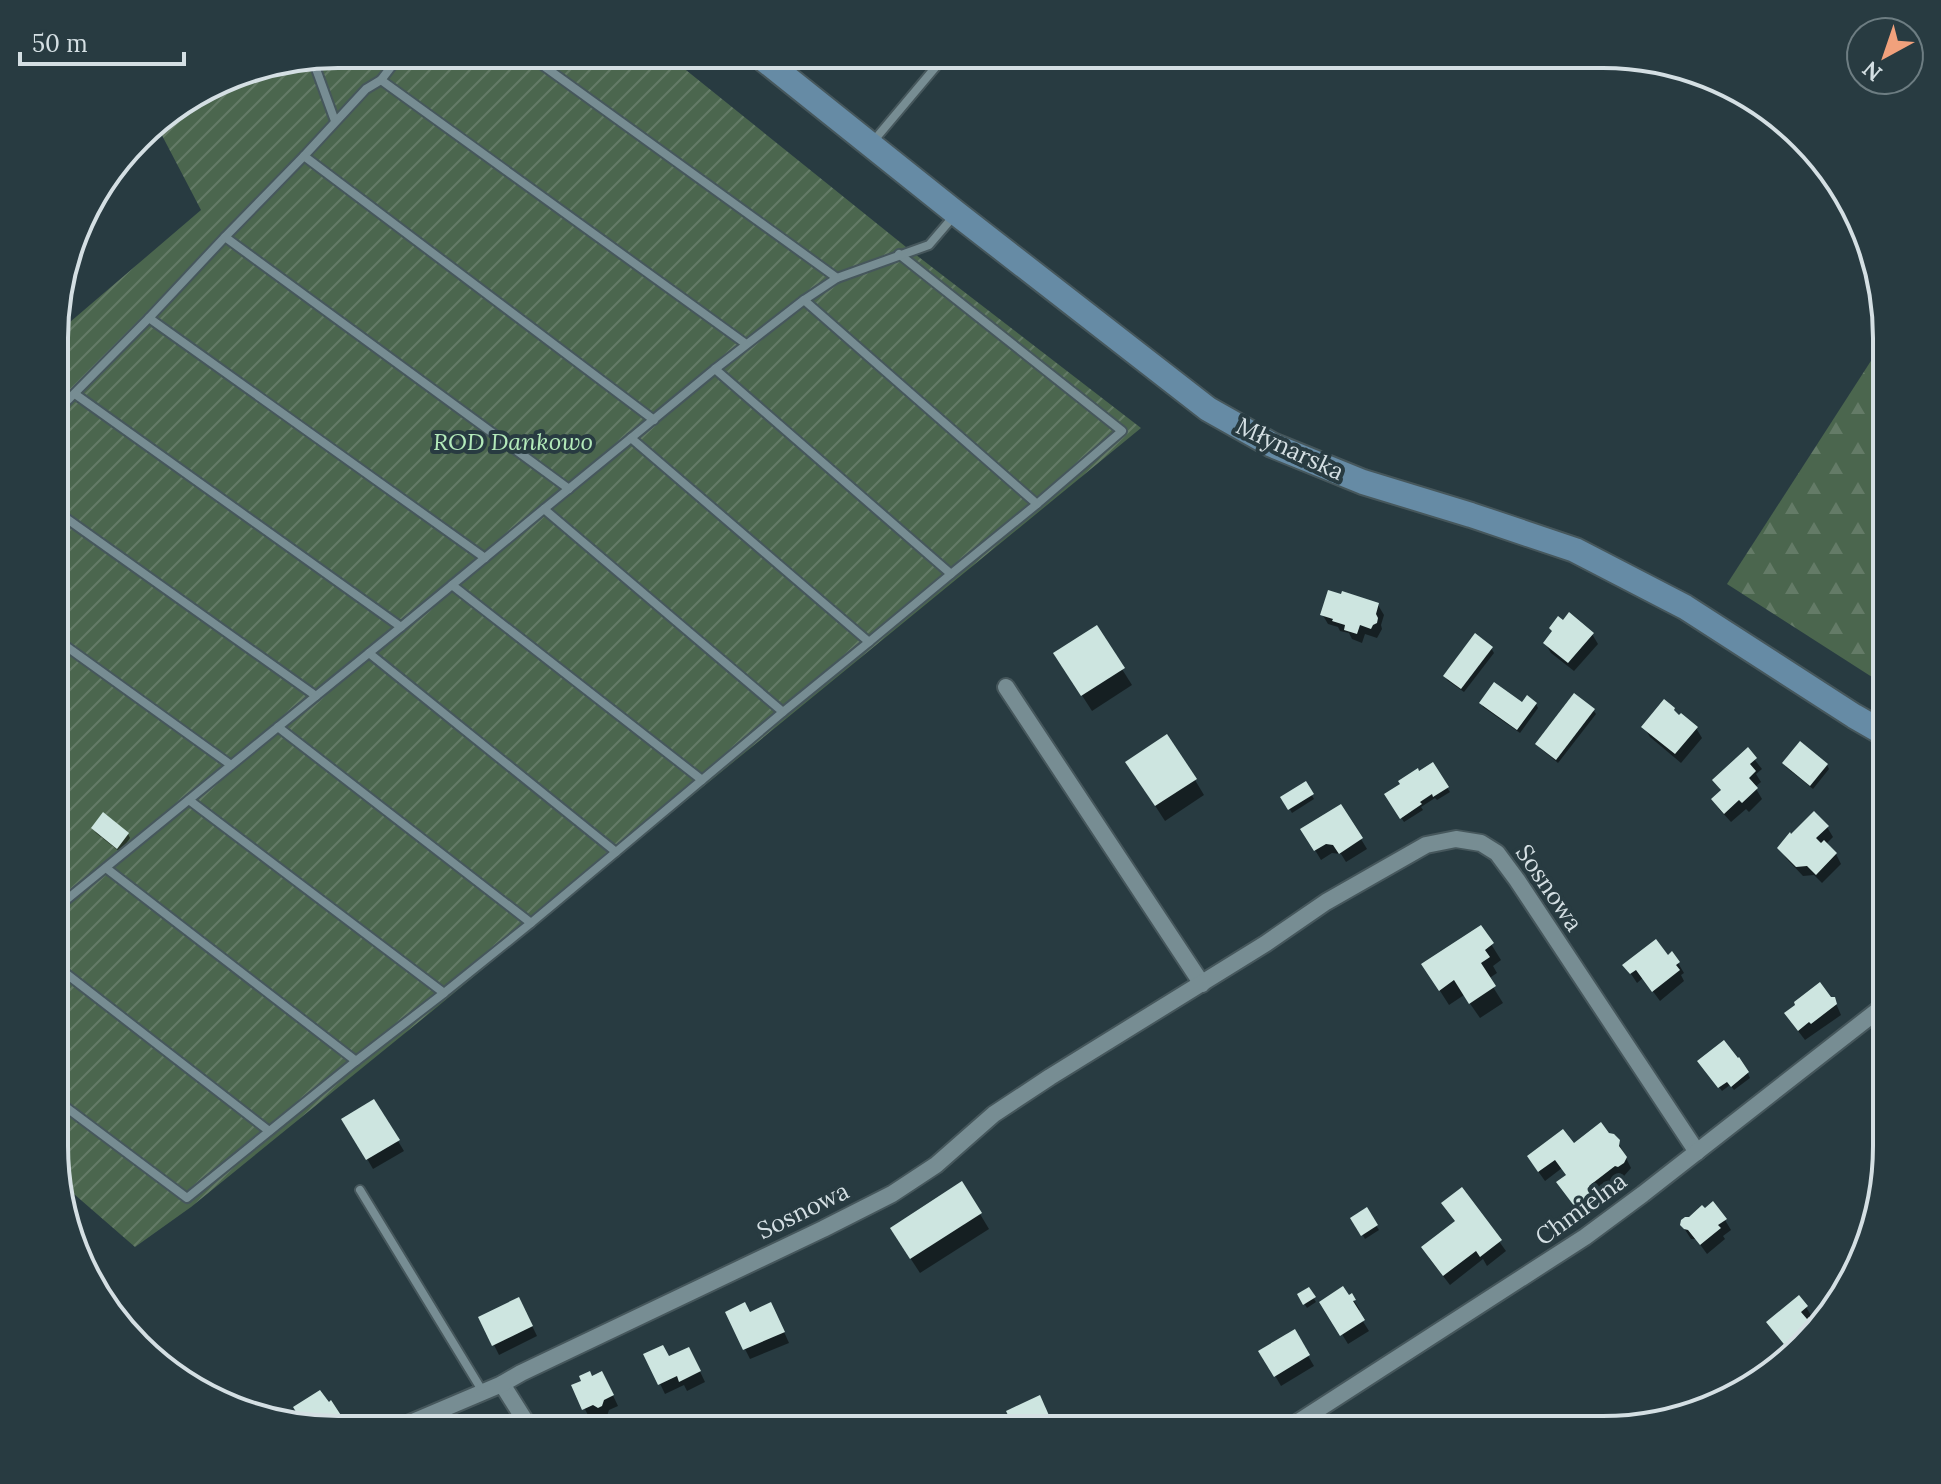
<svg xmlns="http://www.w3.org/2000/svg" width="1941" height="1484" viewBox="0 0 1941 1484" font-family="Lora,serif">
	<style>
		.forest { fill: url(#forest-firs) }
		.garden { fill: url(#garden-furrows) }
		.shadow { fill: #0007 }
		.building { fill: #cde5e0 }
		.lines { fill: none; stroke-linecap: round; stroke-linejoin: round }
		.lane-casing { stroke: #46575c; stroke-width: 12 }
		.street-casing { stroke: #46575c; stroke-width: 20 }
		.secondary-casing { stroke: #46575c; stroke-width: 28 }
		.lane { stroke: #778d93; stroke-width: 8 }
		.street { stroke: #778d93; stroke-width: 16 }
		.secondary { stroke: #668ba5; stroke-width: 24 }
		.labels { text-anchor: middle; stroke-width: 8; stroke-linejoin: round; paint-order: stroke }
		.park-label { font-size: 24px; font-style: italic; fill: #b3eaba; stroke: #283b41 }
		.street-label { font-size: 24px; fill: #d4dfe3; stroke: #283b41 }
		.rim { fill: none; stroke: #d4dfe3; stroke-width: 4 }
	</style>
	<defs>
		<pattern id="forest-firs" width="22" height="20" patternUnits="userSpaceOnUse" patternTransform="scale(2)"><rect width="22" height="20" fill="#4b664e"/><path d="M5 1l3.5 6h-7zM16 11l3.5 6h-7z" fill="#647b67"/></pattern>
		<pattern id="garden-furrows" width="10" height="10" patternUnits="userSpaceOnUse" patternTransform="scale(2)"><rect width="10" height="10" fill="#4b664e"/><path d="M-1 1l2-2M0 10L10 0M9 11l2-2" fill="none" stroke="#647b67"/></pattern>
	</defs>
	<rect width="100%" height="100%" fill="#283b41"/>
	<path class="forest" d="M1887 336V682L1872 677 1727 584Z"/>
	<path class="garden" d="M338 54H666L911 251 1141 428 665 818 431 1012 191 1207 135 1247 59 1181 55 1165 56 334 201 210 155 122 246 69Z"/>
	<g class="shadow">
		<path d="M1342 597 1378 605 1384 615 1381 625 1382 629 1377 638 1365 634 1362 643 1352 639 1349 633 1340 631 1338 627 1328 624 1322 614Z"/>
		<path d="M1096 628 1132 685 1092 711 1065 669Z"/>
		<path d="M1592 634 1598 644 1574 671 1551 653 1545 643Z"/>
		<path d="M1491 648 1494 653 1464 692 1447 680 1445 676Z"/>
		<path d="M1481 703 1536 704 1538 708 1520 733 1483 707Z"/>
		<path d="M1593 710 1596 714 1558 763 1540 748 1537 744Z"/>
		<path d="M1677 715 1696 728 1702 738 1681 763 1650 737 1644 727Z"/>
		<path d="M1747 750 1762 769 1756 774 1761 782 1755 787 1762 799 1749 812 1746 809 1731 822 1719 809 1714 800 1722 792 1714 780Z"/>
		<path d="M1784 764 1827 765 1829 769 1813 789 1787 768Z"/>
		<path d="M1432 765 1450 792 1437 800 1435 798 1421 807 1423 810 1404 822 1386 795Z"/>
		<path d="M1137 778 1195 780 1204 795 1165 821Z"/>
		<path d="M1305 784 1314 799 1292 813 1283 798Z"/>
		<path d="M1341 806 1367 849 1346 862 1341 854 1332 853 1321 860 1303 830Z"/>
		<path d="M1827 827 1833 837 1826 844 1836 854 1841 864 1822 883 1814 875 1803 876 1786 858 1780 848Z"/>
		<path d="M93 829 128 834 130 838 120 852 96 833Z"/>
		<path d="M1481 928 1501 960 1493 966 1497 973 1488 979 1503 1003 1480 1018 1464 995 1449 1005 1433 980Z"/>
		<path d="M1667 957 1678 963 1684 973 1681 975 1684 981 1660 1001 1643 978 1637 983 1625 965Z"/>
		<path d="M1830 999H1834L1841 1015 1805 1040 1792 1023Z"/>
		<path d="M1702 1065 1746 1069 1750 1078 1734 1090 1730 1085 1722 1091Z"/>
		<path d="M374 1101 404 1151 373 1169 344 1119Z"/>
		<path d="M1608 1135 1618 1142 1631 1168 1624 1176H1621L1593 1197 1597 1204 1582 1215 1565 1192 1568 1176 1562 1168 1545 1181 1535 1167 1574 1145Z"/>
		<path d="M1462 1190 1506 1251 1487 1266 1483 1259 1450 1285 1429 1258 1457 1222Z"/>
		<path d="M1366 1210 1379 1230 1365 1239 1353 1218Z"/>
		<path d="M980 1214 989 1229 920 1273 901 1244Z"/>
		<path d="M1725 1220 1731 1230 1723 1236 1725 1239 1707 1254 1696 1239H1691L1682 1225Z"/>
		<path d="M1308 1289 1316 1302 1307 1308 1299 1295Z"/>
		<path d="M1351 1296 1360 1310 1357 1312 1369 1331 1348 1344 1322 1302Z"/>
		<path d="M1806 1307 1812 1317 1809 1320 1817 1332 1791 1353 1775 1332Z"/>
		<path d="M524 1309 537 1336 499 1355 494 1345Z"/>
		<path d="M727 1313 776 1314 789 1343 750 1359Z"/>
		<path d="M1294 1332 1314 1366 1281 1386 1261 1352Z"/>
		<path d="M646 1355 669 1358 694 1359 705 1382 687 1391 684 1385 665 1394Z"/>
		<path d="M591 1378 607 1383 618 1406 609 1410 607 1416 605 1417 600 1415 590 1419 573 1386Z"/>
		<path d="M1039 1398 1051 1424 1040 1430H1017Z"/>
	</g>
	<g class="building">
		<path d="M1328 590 1341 594 1342 591 1379 603 1376 614 1378 618 1377 623 1373 625 1371 629 1360 625 1357 634 1344 630 1345 625 1332 621 1333 619 1320 615Z"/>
		<path d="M1569 612 1594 633 1568 663 1543 643 1552 631 1549 628 1558 616 1563 620Z"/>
		<path d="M1097 625 1125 668 1081 696 1053 653Z"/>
		<path d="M1475 633 1493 647 1461 689 1443 676Z"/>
		<path d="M1494 682 1522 702 1527 695 1537 703 1517 730 1479 703Z"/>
		<path d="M1574 693 1595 709 1556 760 1535 744Z"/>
		<path d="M1664 699 1675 708 1674 710 1679 715 1681 713 1698 727 1675 754 1641 727Z"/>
		<path d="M1167 734 1197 779 1155 806 1125 762Z"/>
		<path d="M1800 741 1828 764 1810 786 1782 763Z"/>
		<path d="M1748 747 1757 758 1750 764 1756 771 1749 778 1758 788 1742 803 1739 800 1724 814 1711 799 1721 790 1712 780Z"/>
		<path d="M1433 762 1449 787 1433 797 1432 794 1420 802 1422 804 1400 819 1384 794 1400 784 1398 781 1418 768 1419 771Z"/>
		<path d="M1306 781 1314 794 1288 810 1280 797Z"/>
		<path d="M1341 804 1363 838 1339 854 1333 845 1326 844 1314 851 1300 829Z"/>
		<path d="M1814 811 1829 826 1816 838 1821 843 1824 840 1837 853 1816 875 1807 866 1796 867 1777 848 1790 832 1791 834Z"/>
		<path d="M103 812 129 833 117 849 91 828Z"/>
		<path d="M1481 925 1494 943 1485 950 1490 957 1481 963 1496 986 1469 1004 1454 980 1439 991 1421 964Z"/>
		<path d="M1656 939 1668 955 1672 951 1680 962 1676 965 1680 970 1652 992 1636 970 1630 974 1622 965Z"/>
		<path d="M1820 982 1831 997H1835L1837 1004 1811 1024 1809 1022 1798 1031 1784 1013 1795 1005 1794 1002Z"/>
		<path d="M1724 1040 1738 1058 1739 1057 1749 1072 1731 1087 1727 1082 1718 1088 1697 1061Z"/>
		<path d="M374 1099 400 1140 366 1160 341 1119Z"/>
		<path d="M1601 1122 1609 1133 1614 1134 1620 1140 1619 1146 1627 1157 1624 1163 1618 1167 1615 1166 1589 1186 1593 1193 1575 1207 1556 1182 1566 1175 1555 1160 1538 1172 1527 1156 1563 1129 1574 1143Z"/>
		<path d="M962 1181 982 1213 910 1259 890 1228Z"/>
		<path d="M1462 1187 1502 1240 1480 1257 1476 1251 1443 1276 1421 1247 1455 1221 1441 1203Z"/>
		<path d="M1713 1201 1727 1219 1718 1225 1721 1228 1700 1245 1688 1230 1684 1229 1680 1225 1681 1220 1685 1217H1689L1702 1205 1705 1208Z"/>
		<path d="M1367 1207 1378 1225 1361 1236 1350 1218Z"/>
		<path d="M1343 1286 1349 1295 1352 1293 1356 1300 1353 1301 1365 1320 1340 1336 1319 1302Z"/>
		<path d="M1309 1287 1316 1297 1303 1305 1297 1294Z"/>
		<path d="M1799 1295 1808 1306 1801 1312 1807 1319 1809 1317 1816 1325 1787 1348 1766 1322Z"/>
		<path d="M519 1297 533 1326 492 1346 478 1317Z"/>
		<path d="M745 1302 750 1312 771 1302 785 1332 743 1350 725 1312Z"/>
		<path d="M1295 1329 1310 1355 1274 1377 1258 1351Z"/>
		<path d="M663 1345 669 1356 689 1347 701 1371 679 1382 677 1376 658 1385 643 1354Z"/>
		<path d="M590 1371 592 1376 602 1371 614 1395 604 1400 602 1406 598 1408 593 1405 582 1410 571 1385 581 1381 579 1376Z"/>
		<path d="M320 1390 329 1402 331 1400 350 1429H320L300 1425 298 1422 301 1420 293 1407Z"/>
		<path d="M1040 1395 1051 1420 1030 1430H1015L1006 1411Z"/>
	</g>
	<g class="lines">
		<g class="lane-casing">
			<g id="lane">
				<path d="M401 54 381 80 746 344"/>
				<path d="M312 58 335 121"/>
				<path d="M871 144 939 63 949 54"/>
				<path d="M304 156 366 89 381 80"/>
				<path d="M225 237 149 318 485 558"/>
				<path d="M899 254 1122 431 1037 504"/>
				<path d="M837 278 929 245 953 217"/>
				<path d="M715 369 804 300"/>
				<path d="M56 412 149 318"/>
				<path d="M569 489 225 237 304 156 654 420"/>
				<path d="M544 509 631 438"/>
				<path d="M56 511 316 696 401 627 75 394"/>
				<path d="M401 627 452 585"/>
				<path d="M56 639 231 765"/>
				<path d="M869 642 951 574"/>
				<path d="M369 653 616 852 702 780 452 585 544 509 783 712 869 642 631 438 715 369 951 574 1037 504 804 300 837 278 527 54"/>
				<path d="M702 780 783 712"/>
				<path d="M189 800 444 993 531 923 278 727"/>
				<path d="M106 868 356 1061"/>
				<path d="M55 909 316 696"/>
				<path d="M531 923 616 852"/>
				<path d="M55 965 269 1131"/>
				<path d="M55 1099 187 1198 356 1061 444 993"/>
				<path d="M360 1190 483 1392"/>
			</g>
		</g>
		<g class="street-casing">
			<g id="street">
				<path d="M1006 687 1202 984"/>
				<path d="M502 1384 531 1430"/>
				<path d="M396 1429 502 1384 521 1373 823 1229 892 1194 936 1165 994 1114 1050 1077 1265 944 1326 902 1426 845 1456 839 1481 843 1497 853 1517 880 1697 1152"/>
				<path d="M1286 1430 1585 1237 1643 1194 1886 1004"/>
			</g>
		</g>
		<g class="secondary-casing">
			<path id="secondary" d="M757 54 956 213 1208 409 1272 445 1363 482 1471 515 1575 550 1685 607 1854 716 1887 735"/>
		</g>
		<use href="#lane" class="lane"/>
		<use href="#street" class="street"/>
		<use href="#secondary" class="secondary"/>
	</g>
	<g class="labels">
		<g class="park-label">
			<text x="513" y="450">ROD Dankowo</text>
		</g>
		<g class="street-label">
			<text transform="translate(1290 449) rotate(25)" y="8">Młynarska</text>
			<text transform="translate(1549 888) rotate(56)" y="8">Sosnowa</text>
			<text transform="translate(1581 1209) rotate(-36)" y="8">Chmielna</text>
			<text transform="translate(803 1211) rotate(-26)" y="8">Sosnowa</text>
		</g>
	</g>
	<path d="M0 0H1941V1484H0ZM338 68H1603A270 270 0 0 1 1873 338V1146A270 270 0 0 1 1603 1416H338A270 270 0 0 1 68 1146V338A270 270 0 0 1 338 68Z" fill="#283b41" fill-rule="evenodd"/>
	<path class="rim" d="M338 68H1603A270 270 0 0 1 1873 338V1146A270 270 0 0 1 1603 1416H338A270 270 0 0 1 68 1146V338A270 270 0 0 1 338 68Z"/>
	<g transform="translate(1885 56) rotate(220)"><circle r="38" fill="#283b41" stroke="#6d7d82" stroke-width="2"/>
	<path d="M0-6L14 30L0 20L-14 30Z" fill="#f1a17c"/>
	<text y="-12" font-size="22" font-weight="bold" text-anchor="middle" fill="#d4dfe3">N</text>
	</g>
	<path d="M20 52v12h164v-12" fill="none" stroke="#d4dfe3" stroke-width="4"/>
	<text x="32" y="52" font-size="24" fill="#d4dfe3" stroke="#283b41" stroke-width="6" paint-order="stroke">50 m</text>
</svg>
